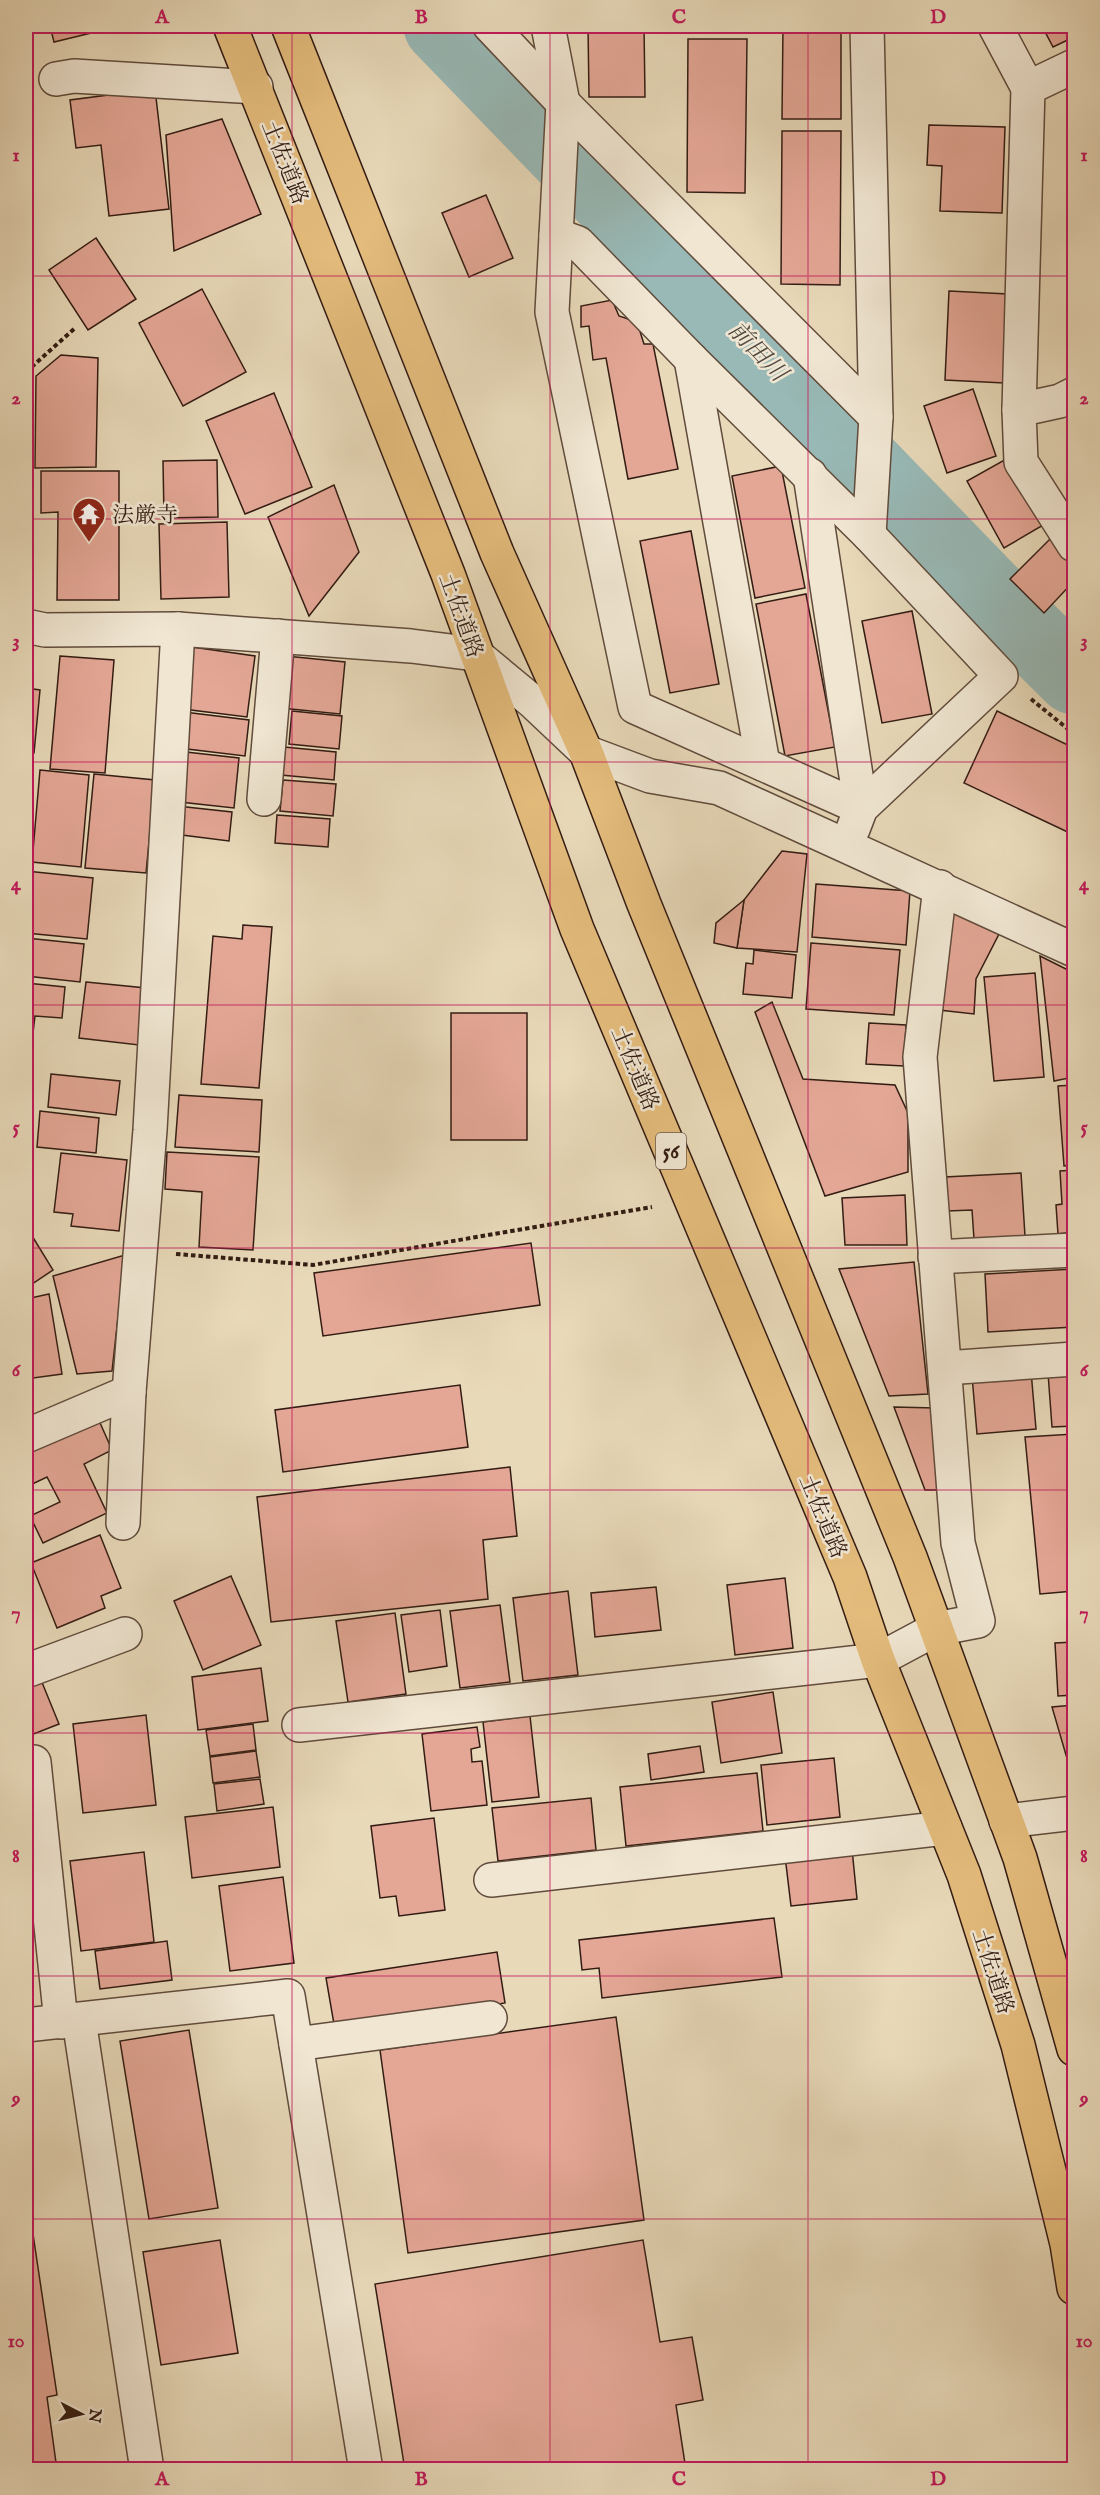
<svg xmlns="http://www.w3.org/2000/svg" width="1100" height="2495" viewBox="0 0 1100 2495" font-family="'IM FELL English','Noto Serif JP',serif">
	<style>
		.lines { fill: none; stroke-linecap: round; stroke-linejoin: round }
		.river { stroke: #98b9b6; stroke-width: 75 }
		.building { fill: #e4a796; stroke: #331c13; stroke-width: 1.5 }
		.minor-casing { stroke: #604b3c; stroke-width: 36 }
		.highway-casing { stroke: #331c13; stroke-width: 36 }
		.path { stroke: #331c13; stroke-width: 4; stroke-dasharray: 4.5 3; stroke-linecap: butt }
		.minor { stroke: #f0e6d2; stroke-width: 33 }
		.highway { stroke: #e4bc7c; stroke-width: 33 }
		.grid { fill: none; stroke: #c2185b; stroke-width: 1.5; stroke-opacity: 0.55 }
		.labels { text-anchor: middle; stroke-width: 5; stroke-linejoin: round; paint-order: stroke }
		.shield { fill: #f0e6d2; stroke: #6c594c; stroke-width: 1.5 }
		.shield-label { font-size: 21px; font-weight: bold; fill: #331c13 }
		.street-label { font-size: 22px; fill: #331c13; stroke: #f0e6d2 }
		.poi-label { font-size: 22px; fill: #331c13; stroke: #f0e6d2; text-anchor: start }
		.water-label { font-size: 24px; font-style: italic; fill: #514b44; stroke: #f0e6d2 }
		.neatline { fill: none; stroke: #c2185b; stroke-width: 2 }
		.grid-label { font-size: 20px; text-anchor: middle; font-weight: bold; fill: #c2185b }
	</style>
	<rect width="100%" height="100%" fill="#e8d9b9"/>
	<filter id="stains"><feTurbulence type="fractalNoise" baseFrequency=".00333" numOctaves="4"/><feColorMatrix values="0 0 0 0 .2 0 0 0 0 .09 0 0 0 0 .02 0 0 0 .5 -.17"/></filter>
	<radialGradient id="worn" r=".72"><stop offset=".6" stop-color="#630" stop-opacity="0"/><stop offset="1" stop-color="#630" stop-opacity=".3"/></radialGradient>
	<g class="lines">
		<path class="river" d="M441 26 1004 608 1074 677"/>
	</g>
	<g class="building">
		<path d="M50 26H120L54 42Z"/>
		<path d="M588 26H644L645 97H589Z"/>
		<path d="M690 26H742V28L690 27Z"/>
		<path d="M783 26H841V119H782Z"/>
		<path d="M1042 26H1074V37L1053 47Z"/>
		<path d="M688 39H747L745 193 687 192Z"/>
		<path d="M155 89 169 209 109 216 101 145 76 148 70 100Z"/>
		<path d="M222 119 261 214 174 251 166 135Z"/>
		<path d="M929 125 1005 127 1002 213 940 211 942 166 927 165Z"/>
		<path d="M782 131H841L840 285 781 284Z"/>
		<path d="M486 195 513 258 469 277 442 213Z"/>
		<path d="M96 238 136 299 88 330 49 270Z"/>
		<path d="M202 289 246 372 183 406 139 323Z"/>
		<path d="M949 291 1008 294 1004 383 945 380Z"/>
		<path d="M612 300 619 316 637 322 644 344H653L678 469 628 479 606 358 593 360 589 326 581 327V306Z"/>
		<path d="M61 355 98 358 96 467 35 468 36 376Z"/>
		<path d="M973 389 996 456 947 473 924 406Z"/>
		<path d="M274 393 312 487 245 514 206 421Z"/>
		<path d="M1008 458 1045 524 1004 548 967 481Z"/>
		<path d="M217 460 218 517 164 518 163 461Z"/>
		<path d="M781 466 805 588 755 598 732 476Z"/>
		<path d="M41 471H119V600H57L58 512 41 513Z"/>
		<path d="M334 485 359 552 309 616 268 517Z"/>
		<path d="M227 522 229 597 161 599 159 524Z"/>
		<path d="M691 531 719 684 670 693 640 541Z"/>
		<path d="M1051 538 1074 562V581L1044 613 1010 579Z"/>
		<path d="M806 594 835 747 785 756 756 604Z"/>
		<path d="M912 611 932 714 882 723 862 621Z"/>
		<path d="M192 647 255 656 247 717 183 709Z"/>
		<path d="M60 656 114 660 105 773 50 769Z"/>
		<path d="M286 656 345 662 340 714 281 708Z"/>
		<path d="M26 688 40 690 34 753 26 752Z"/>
		<path d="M292 711 342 716 339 749 289 744Z"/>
		<path d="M997 711 1074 748V835L964 783Z"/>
		<path d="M184 712 249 720 245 756 179 748Z"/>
		<path d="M284 747 336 752 334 780 281 775Z"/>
		<path d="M186 752 239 758 234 808 180 802Z"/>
		<path d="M40 770 89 775 81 867 32 862Z"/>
		<path d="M94 774 155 780 146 873 85 868Z"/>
		<path d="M283 780 336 784 333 816 280 811Z"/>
		<path d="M177 806 232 812 229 841 174 834Z"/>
		<path d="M277 815 330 819 328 847 275 843Z"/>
		<path d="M782 851 807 854 797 952 737 948 744 900Z"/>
		<path d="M26 871 93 878 87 939 26 933Z"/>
		<path d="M816 884 910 891 906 945 812 937Z"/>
		<path d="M744 900 737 948 714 943 716 923Z"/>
		<path d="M954 911 999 934 976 979 974 1014 930 1009Z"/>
		<path d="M243 925 272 927 259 1088 201 1084 213 936 242 939Z"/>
		<path d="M26 938 84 944 80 982 26 976Z"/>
		<path d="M811 943 900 950 894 1015 806 1009Z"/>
		<path d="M754 950 796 955 792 998 743 994 746 963 753 964Z"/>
		<path d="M1040 956 1074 973V1077L1054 1081Z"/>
		<path d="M1035 973 1044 1077 994 1081 984 977Z"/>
		<path d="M86 982 146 988 139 1045 79 1038Z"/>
		<path d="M26 983 65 987 62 1018 35 1016 33 1033H26Z"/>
		<path d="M772 1002 803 1079 895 1085 908 1113V1172L825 1196 755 1012Z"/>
		<rect x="451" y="1013" width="76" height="127"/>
		<path d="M869 1023 906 1025 904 1066 866 1064Z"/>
		<path d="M51 1074 120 1081 116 1115 48 1107Z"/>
		<path d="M1074 1085V1165L1064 1166 1058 1086Z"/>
		<path d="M179 1095 262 1100 259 1152 175 1147Z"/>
		<path d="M40 1111 99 1118 96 1153 37 1147Z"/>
		<path d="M167 1152 259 1157 253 1250 199 1247 202 1192 165 1189Z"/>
		<path d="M61 1153 127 1160 119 1231 71 1226 73 1214 54 1212Z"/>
		<path d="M1074 1170V1232L1058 1234 1056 1205 1062 1204 1060 1171Z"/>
		<path d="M1021 1173 1025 1236 974 1239 972 1210 947 1211 945 1177Z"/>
		<path d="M905 1195 907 1245H845L842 1198Z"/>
		<path d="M26 1226 53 1270 26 1288Z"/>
		<path d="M531 1243 540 1305 323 1336 314 1273Z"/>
		<path d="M125 1255 112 1371 77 1374 53 1276Z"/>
		<path d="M914 1262 928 1394 889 1396 839 1269Z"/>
		<path d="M1074 1269V1327L988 1332 985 1274Z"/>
		<path d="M49 1294 62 1374 26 1379V1299Z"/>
		<path d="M1031 1371 1036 1429 977 1434 972 1376Z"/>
		<path d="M1074 1371V1426L1052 1427 1048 1373Z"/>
		<path d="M460 1385 468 1447 283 1472 275 1410Z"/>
		<path d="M894 1407 935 1408 939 1490H925Z"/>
		<path d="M97 1416 112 1450 84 1464 107 1513 43 1543 30 1516 60 1502 47 1477 26 1487V1450Z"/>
		<path d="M1074 1434V1591L1040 1594 1025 1437Z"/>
		<path d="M510 1467 517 1536 483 1540 488 1599 271 1622 257 1497Z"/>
		<path d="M100 1535 121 1588 101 1596 105 1608 57 1628 31 1563Z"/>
		<path d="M231 1576 261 1645 203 1670 174 1601Z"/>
		<path d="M785 1578 793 1648 735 1655 727 1585Z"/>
		<path d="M656 1587 661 1630 595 1637 591 1593Z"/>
		<path d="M568 1591 578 1675 523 1681 513 1598Z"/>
		<path d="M500 1605 510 1682 460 1688 450 1611Z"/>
		<path d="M440 1610 447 1666 409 1672 401 1615Z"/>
		<path d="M395 1613 406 1694 348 1702 336 1621Z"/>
		<path d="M1074 1642V1695L1058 1696 1055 1643Z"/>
		<path d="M261 1668 268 1721 198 1730 192 1677Z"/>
		<path d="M41 1680 59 1724 26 1737V1686Z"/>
		<path d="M773 1692 782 1753 721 1763 712 1702Z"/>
		<path d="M1074 1705V1779H1073L1052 1707Z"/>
		<path d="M146 1715 156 1805 83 1813 73 1724Z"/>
		<path d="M530 1716 539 1797 492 1802 483 1722Z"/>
		<path d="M253 1724 256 1750 210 1756 206 1730Z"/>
		<path d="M477 1727 480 1747 471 1749 472 1762 482 1761 487 1805 431 1811 422 1734Z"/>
		<path d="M700 1746 704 1772 651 1780 648 1754Z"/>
		<path d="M256 1751 260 1777 213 1783 210 1757Z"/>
		<path d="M834 1758 840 1817 767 1825 761 1765Z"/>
		<path d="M757 1773 763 1831 626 1846 620 1787Z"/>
		<path d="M260 1779 264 1804 217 1811 214 1784Z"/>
		<path d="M591 1798 596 1850 498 1861 492 1808Z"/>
		<path d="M273 1807 280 1867 192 1878 185 1817Z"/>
		<path d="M434 1818 445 1910 399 1916 396 1896 380 1898 371 1826Z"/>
		<path d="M852 1849 857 1899 791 1906 785 1856Z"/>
		<path d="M144 1852 154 1942 81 1951 70 1861Z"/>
		<path d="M283 1877 294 1963 230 1971 219 1886Z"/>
		<path d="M774 1918 782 1977 602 1998 599 1968 582 1970 579 1940Z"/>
		<path d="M167 1941 172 1980 100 1989 95 1951Z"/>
		<path d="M497 1952 505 2003 335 2030 326 1978Z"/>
		<path d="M616 2017 644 2220 408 2253 380 2050Z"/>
		<path d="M189 2030 218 2208 149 2219 120 2041Z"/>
		<path d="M26 2127 32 2169 26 2170Z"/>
		<path d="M26 2187 57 2395 47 2397 57 2470H26Z"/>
		<path d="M220 2240 238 2353 161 2365 143 2252Z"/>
		<path d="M643 2240 660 2342 692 2337 703 2400 676 2405 686 2470H405L375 2284Z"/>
	</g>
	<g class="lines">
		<g class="minor-casing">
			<g id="minor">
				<path d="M490 26 563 103 876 417"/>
				<path d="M548 26 563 103 552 312 635 707 861 808"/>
				<path d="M867 26 876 417 869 535"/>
				<path d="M995 26 1028 88"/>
				<path d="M56 79 74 76 256 87"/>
				<path d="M556 235 578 243 691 359 869 535 1001 676 861 808 853 829"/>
				<path d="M691 359 763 764"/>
				<path d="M1074 394 1060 401 1019 410 1021 462 1074 545"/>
				<path d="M1019 410 1028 88 1074 66"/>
				<path d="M810 475 861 808"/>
				<path d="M26 626 45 630 178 629 411 646 475 654 533 702 586 752 650 776 719 788 1074 950"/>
				<path d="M264 799 278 636"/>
				<path d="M935 1257 1074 1250"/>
				<path d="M945 1368 1074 1359"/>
				<path d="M26 1436 129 1392 150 1130 178 629"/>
				<path d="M123 1523 129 1392"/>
				<path d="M26 1671 125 1634"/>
				<path d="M299 1725 878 1660 936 1629 978 1621 958 1543 920 1057 940 887"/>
				<path d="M34 1762 61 2022"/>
				<path d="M1006 1821 1074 1813"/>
				<path d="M491 1880 945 1828"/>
				<path d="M79 2020 147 2470"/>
				<path d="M26 2025 288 1996 366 2470"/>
				<path d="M296 2044 490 2018"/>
			</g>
		</g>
		<g class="highway-casing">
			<g id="highway">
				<path d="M230 26 448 574 577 929 850 1577 878 1660 964 1875 1018 2045 1067 2244 1074 2288"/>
				<path d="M288 26 497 553 586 752 644 904 910 1557 1020 1858 1074 2049"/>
			</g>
		</g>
		<g class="path">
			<path d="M26 372 75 328"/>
			<path d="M1031 699 1074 734"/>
			<path d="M176 1254 313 1265 652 1207"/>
		</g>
		<use href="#minor" class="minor"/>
		<use href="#highway" class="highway"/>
	</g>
	<path class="grid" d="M292 26V2470M550 26V2470M808 26V2470M26 276H1074M26 519H1074M26 762H1074M26 1005H1074M26 1248H1074M26 1490H1074M26 1733H1074M26 1976H1074M26 2219H1074"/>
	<defs>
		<g id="temple-pin" transform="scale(1.725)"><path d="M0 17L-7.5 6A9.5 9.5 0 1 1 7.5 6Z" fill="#8f2418" stroke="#f0e6d2"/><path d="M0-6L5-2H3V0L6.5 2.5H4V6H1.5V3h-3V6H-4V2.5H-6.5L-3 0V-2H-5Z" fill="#fff"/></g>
	</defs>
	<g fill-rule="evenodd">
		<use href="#temple-pin" x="89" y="514"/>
	</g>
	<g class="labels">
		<rect class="shield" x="656" y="1133" width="30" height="36" rx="4.5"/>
		<g class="shield-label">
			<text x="671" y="1158">56</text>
		</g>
		<g class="street-label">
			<text transform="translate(286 162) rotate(68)" y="8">土佐道路</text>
			<text transform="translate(462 615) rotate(70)" y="8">土佐道路</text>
			<text transform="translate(636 1068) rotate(67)" y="8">土佐道路</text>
			<text transform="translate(824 1516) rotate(67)" y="8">土佐道路</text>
			<text transform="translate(994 1971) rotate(72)" y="8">土佐道路</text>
		</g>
		<g class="poi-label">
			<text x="112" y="522">法厳寺</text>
		</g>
		<g class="water-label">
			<text transform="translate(758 351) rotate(46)" y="8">前田川</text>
		</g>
	</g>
	<rect width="1100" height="2495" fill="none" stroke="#e8d9b9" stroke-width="66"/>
	<g transform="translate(81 2414) rotate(97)" stroke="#f0e6d2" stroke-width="4.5" paint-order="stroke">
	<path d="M0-4.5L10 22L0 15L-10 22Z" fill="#331c13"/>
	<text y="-9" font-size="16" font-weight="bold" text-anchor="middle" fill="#331c13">N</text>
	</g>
	<rect x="33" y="33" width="1034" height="2429" class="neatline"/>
	<g class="grid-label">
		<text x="162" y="23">A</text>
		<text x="421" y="23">B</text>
		<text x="679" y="23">C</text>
		<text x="938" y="23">D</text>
		<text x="16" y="161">1</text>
		<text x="1084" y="161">1</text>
		<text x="16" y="404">2</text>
		<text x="1084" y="404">2</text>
		<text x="16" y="647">3</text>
		<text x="1084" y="647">3</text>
		<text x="16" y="890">4</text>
		<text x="1084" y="890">4</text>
		<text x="16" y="1133">5</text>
		<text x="1084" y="1133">5</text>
		<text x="16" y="1376">6</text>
		<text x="1084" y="1376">6</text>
		<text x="16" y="1619">7</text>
		<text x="1084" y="1619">7</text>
		<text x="16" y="1862">8</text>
		<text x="1084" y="1862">8</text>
		<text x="16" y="2104">9</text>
		<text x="1084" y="2104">9</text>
		<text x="16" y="2347">10</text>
		<text x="1084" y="2347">10</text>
		<text x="162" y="2485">A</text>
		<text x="421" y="2485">B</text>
		<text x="679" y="2485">C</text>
		<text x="938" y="2485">D</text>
	</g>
	<rect width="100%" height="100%" filter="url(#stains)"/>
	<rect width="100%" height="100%" fill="url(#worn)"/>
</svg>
